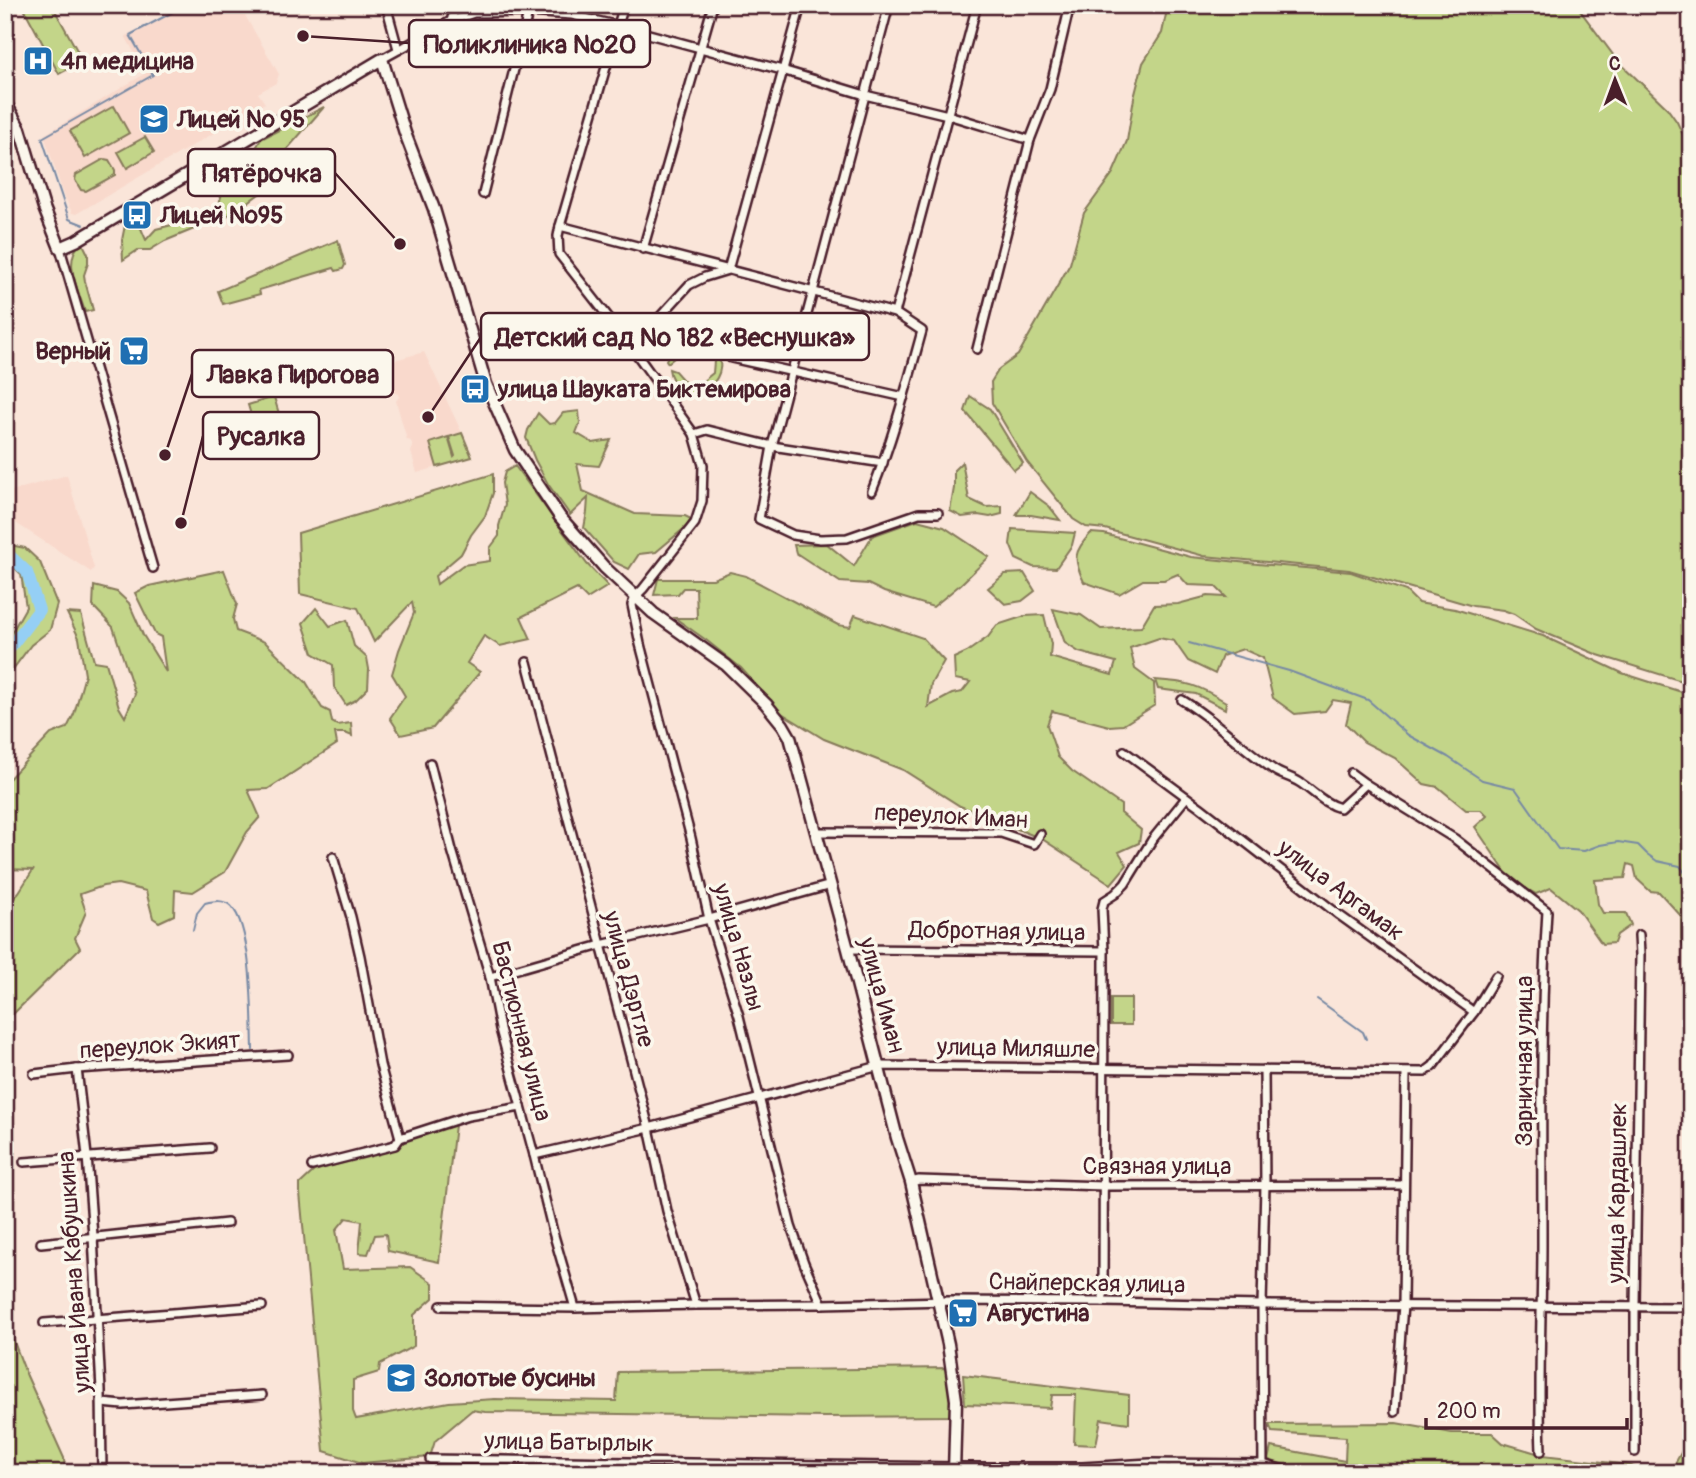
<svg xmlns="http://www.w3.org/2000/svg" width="1696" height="1478" viewBox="0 0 1696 1478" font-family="Pangolin,sans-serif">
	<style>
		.built { fill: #f9d9cc }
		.green { fill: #c3d589; stroke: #867a5a; stroke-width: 2 }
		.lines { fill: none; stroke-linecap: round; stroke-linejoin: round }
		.stream { stroke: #7789a4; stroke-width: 2 }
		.river { stroke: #95cff5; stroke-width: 12 }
		.minor-casing { stroke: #4a1f2b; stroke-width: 12 }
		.tertiary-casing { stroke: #4a1f2b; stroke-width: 15 }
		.minor { stroke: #fbf7ec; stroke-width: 7 }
		.tertiary { stroke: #fbf7ec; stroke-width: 10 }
		.labels { text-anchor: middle; stroke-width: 7; stroke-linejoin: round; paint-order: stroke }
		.poi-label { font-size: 24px; font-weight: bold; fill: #4a1f2b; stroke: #fbf7ec; text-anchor: start }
		.street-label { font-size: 24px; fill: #4a1f2b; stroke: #fbf7ec }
		.leader { fill: none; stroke: #4a1f2b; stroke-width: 2.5 }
		.callout-dot { fill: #4a1f2b; stroke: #fbf7ec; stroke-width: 2.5 }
		.callout { fill: #fbf7ec; stroke: #4a1f2b; stroke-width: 2.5 }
		.callout-label { font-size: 26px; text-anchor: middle; font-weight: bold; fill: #4a1f2b }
	</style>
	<rect width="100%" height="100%" fill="#fae5d9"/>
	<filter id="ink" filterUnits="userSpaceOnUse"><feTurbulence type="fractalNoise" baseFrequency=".0143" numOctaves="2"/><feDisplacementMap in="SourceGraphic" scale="14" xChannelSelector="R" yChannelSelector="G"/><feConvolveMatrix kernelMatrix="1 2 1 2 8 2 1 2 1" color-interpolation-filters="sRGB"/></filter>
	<g filter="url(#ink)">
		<g class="built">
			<path d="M188 5H239L279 74 276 83 258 93 265 103 76 214 72 213 63 193 44 135 146 73 125 36Z"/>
			<path d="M424 352 469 448 472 457 417 473 411 452 413 447 411 441 407 440 396 401 399 397 398 394 393 392 384 363Z"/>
			<path d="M67 475 94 568 91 572 5 516V493Z"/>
		</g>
		<g class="green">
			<path d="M22 5H52L83 61 59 74Z"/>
			<path d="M1168 5H1576L1617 60 1667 108 1677 122 1684 137 1686 155V170L1691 177V684L1598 655 1536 629 1514 614 1503 610 1473 606 1349 570 1204 556 1105 529 1086 527 1073 519 1027 462 992 403 991 382 999 369 1018 355 1070 264 1084 213 1113 173 1127 141 1134 98 1143 63 1162 33Z"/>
			<path d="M114 106 129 133 85 158 70 131Z"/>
			<path d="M324 107 275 163 288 173 233 213 165 241 150 250H138L123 260 122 240 125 225 140 226 146 240 156 229 216 214 231 162 256 148 261 139Z"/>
			<path d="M145 137 154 152 127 168 118 152Z"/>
			<path d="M104 159 109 160 115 170V175L86 191 81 190 75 180 76 175Z"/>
			<path d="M338 240 345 265 343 269 336 271 334 268 259 290 260 294 223 304 218 291Z"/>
			<path d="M82 242 88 254V263L84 275 85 281 93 310 85 312C79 291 61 259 82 242Z"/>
			<path d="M702 334C708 340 717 347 719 356 724 371 715 387 700 392 697 394 693 395 689 394 688 394 682 389 680 388 674 382 670 378 669 369L675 371 690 388 698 385 713 373 714 361 701 342 689 345 668 363 666 360 669 354Z"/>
			<path d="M970 396 990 409 1023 463 1014 470 965 411Z"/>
			<path d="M274 397 286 437 260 445 248 405Z"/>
			<path d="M579 411 580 423 576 433 593 443 611 440 599 466 577 464 583 491 635 514 685 516 691 519 687 526 656 552 639 554 629 569 614 562 584 528 587 512 588 498 570 515 548 484 535 460 526 438 528 430 538 413 549 424 555 423 563 413Z"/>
			<path d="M462 433 472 457 437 467 430 443 448 437 454 457 455 456 449 437Z"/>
			<path d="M962 462 969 499 986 507 1002 506V514L990 517 978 515 962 517 950 511 954 488V470Z"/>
			<path d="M515 466 587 564 608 586 587 599 577 589 521 617 531 639 500 646 484 636 467 663 480 672 433 728 401 735 390 718 405 696 392 674 399 650 414 613 412 602 374 642 358 608 300 594 298 533 493 474V493L485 516 471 535 461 554 435 576 437 584 463 565 490 561V548L499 536V526L505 505 502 483 505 472Z"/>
			<path d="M1030 492 1049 506 1060 520 1031 515H1016Z"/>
			<path d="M917 520 944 527 989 557 961 584 933 607 884 592 868 584 840 582 796 553 794 545 827 544 854 566 872 536Z"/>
			<path d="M1012 529 1075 533 1072 545 1056 568 1033 567 1016 559 1010 544Z"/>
			<path d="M1091 533 1104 534 1191 557 1258 564 1351 572 1406 591 1418 603 1455 609 1543 636 1622 673 1691 695V957L1688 958 1681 939V916L1659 892 1650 891 1637 879 1634 866 1628 864 1625 878 1595 880 1598 904 1603 913H1626L1631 925 1617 935 1614 943 1602 944 1578 910 1551 888 1536 894 1511 880 1475 827 1487 816 1481 810H1466L1438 787 1424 784 1395 758 1364 742 1346 724 1351 703 1333 700 1325 711 1295 714 1273 698 1263 658 1243 649 1222 656 1215 674 1188 661 1174 641 1159 638 1130 648 1135 669 1154 683 1155 705 1123 725 1109 726 1052 711 1047 725 1058 757 1072 771 1121 805V813L1141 830 1139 843 1119 852 1127 865 1111 884 1042 839 960 806 903 770 824 739 780 712 741 668 706 640 675 618H697L696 588H683L678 594 654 595 658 579H713L730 572 746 576 838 625 850 627 855 615 923 638 944 661 931 684 928 707 952 694 962 692 970 682 955 679 954 658 967 652 988 637 997 625 1025 616 1044 615 1051 644 1050 657 1112 675 1116 662 1079 652 1065 643 1053 609 1081 615 1101 629 1141 627 1154 605 1178 604 1208 596 1226 597 1215 586 1188 585 1178 574 1164 580H1143L1119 594 1084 582C1073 559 1073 552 1091 533Z"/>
			<path d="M5 544 25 548 40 562 57 604 50 630 31 645 5 680V644L26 607 21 574 5 559Z"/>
			<path d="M224 570 237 604 233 619 236 631 265 642 306 682 322 708 330 712 332 722 337 725 351 723 352 736 345 733H335L337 744 268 789 248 790 260 817 247 832 225 872 193 892 175 890 174 915 159 922 153 918 146 891 118 884 103 886 80 894 86 912 75 938 80 948 5 1022V908L19 892 33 870 5 869V783L51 734 67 728 74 714 85 675 79 638 67 613 81 614 94 661 106 663 119 707 125 717 135 694 113 627 93 606 94 586 117 592 129 603 143 635 166 672 161 637 155 634 135 593 149 586Z"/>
			<path d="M1024 573 1035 591 1022 601 1005 604 988 588 1005 574Z"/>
			<path d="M316 608 330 626 347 620 354 646 367 658 369 669 368 688 356 700 346 705 334 687 333 665 313 653 303 623Z"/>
			<path d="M1155 680C1188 682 1198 685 1226 702L1225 709 1196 694 1158 689Z"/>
			<rect x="1111" y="998" width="20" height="27"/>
			<path d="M455 1125 439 1262 388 1251 386 1234 375 1235 368 1254 359 1253 362 1221 346 1218 336 1230 343 1269 410 1267 433 1283V1298L414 1315V1346L380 1364 379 1372 353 1380V1411L356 1419 449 1402 495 1399 616 1401 618 1372 948 1368 953 1416 825 1417 485 1412 472 1410 435 1441 430 1457 362 1463 324 1451 300 1193V1184L314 1171 398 1147 405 1141Z"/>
			<path d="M5 1282 8 1326 27 1376 64 1458 65 1473H5Z"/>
			<path d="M963 1375 1129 1395V1423L1101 1419 1096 1445 1074 1444 1076 1395H1052L1050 1408 965 1404Z"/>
			<path d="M1396 1423 1452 1433H1492L1503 1443 1543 1455 1629 1465 1640 1470 1672 1469 1682 1451 1691 1465V1473H1312L1268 1460 1271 1447 1345 1461 1346 1437 1272 1432 1269 1424Z"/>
		</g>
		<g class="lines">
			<g class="stream">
				<path d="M5 159 10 156"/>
				<path d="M84 225 69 219 42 138 153 75 130 35 186 5"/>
				<path d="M1189 643 1289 671 1368 700 1408 735 1448 757 1482 780 1515 788 1558 849 1584 851 1600 845 1618 842 1638 845 1647 854 1657 861 1680 866 1691 881"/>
				<path d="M193 930 197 913 205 903C214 901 224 899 231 906 253 928 252 1018 253 1050"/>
				<path d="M1317 999 1363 1032 1366 1039"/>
			</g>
			<path class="river" d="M5 551 27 572 39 610 5 654"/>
			<g class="minor-casing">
				<g id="minor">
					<path d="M386 5 398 49"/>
					<path d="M624 5 560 226 558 236 559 254 627 341 694 434 703 465 702 501 695 523 643 589 635 597 632 605 640 644 691 838 709 919 739 1016 791 1226 804 1263 822 1304"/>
					<path d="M889 5 772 446 759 519 793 535 820 539 847 538 919 513H938"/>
					<path d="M451 21 456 5"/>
					<path d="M382 59 451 21 474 13 528 12 572 15 619 26 782 70 865 95 948 115 1030 140"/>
					<path d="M483 194 530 5"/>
					<path d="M560 226 895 313 922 331C907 385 893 439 872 491"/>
					<path d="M60 248 153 568"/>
					<path d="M643 249 713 5"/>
					<path d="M895 313 977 5"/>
					<path d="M627 341 657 320 689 285 705 277 728 270 801 5"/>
					<path d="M977 349 1030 140 1050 89 1070 5"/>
					<path d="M731 358 904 397"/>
					<path d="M694 434 707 430 772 446 883 463"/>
					<path d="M527 662 649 1128 667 1211 696 1305"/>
					<path d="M1182 700C1215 720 1242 748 1274 770 1281 775 1291 777 1299 782 1312 790 1324 804 1340 808L1366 784"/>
					<path d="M1124 751 1200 807 1339 915 1474 1012"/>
					<path d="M430 763 452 850 490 977 500 1029 534 1155 553 1232 575 1308"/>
					<path d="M1351 773 1366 784 1455 839 1547 911C1540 1022 1542 1132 1542 1243 1542 1312 1538 1381 1541 1451"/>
					<path d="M816 832 1001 833 1034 844 1040 834"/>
					<path d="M333 857 351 917 360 956 380 1065 400 1138"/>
					<path d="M848 949 1104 951"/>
					<path d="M490 977 601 945 709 919 831 885"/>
					<path d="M77 1069 87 1156 93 1236 101 1390 102 1473"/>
					<path d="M34 1074 77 1069 288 1055"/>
					<path d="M534 1155 649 1128 879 1066 1425 1072 1433 1066 1474 1012 1496 976"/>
					<path d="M24 1162 210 1148"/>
					<path d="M312 1166 395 1145 400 1138 468 1116 521 1107"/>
					<path d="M911 1182 919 1180 1104 1186 1404 1185"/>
					<path d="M41 1243 227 1223"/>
					<path d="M1103 1302 1104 951 1102 909 1104 901 1115 894 1125 884 1152 840 1186 798"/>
					<path d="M441 1306 575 1308 696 1305 822 1304 948 1301 1103 1302 1262 1305 1691 1307"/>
					<path d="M44 1323 262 1306"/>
					<path d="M102 1403 123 1405 262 1395"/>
					<path d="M1395 1412 1403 1305 1406 1073"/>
					<path d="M1635 1452V1306L1640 955 1639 935"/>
					<path d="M430 1459 955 1467H1082L1150 1463 1263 1464 1293 1473"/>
					<path d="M1263 1473 1262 1305 1265 1185 1264 1070"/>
				</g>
			</g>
			<g class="tertiary-casing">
				<path id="tertiary" d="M5 102 20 129 44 208 60 248 76 241 382 59 405 133 434 209 486 384 515 450 560 517 604 567 653 613 726 665 766 704 783 725 790 737 848 949 897 1138 911 1182 948 1344 956 1400 954 1473"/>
			</g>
			<use href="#minor" class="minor"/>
			<use href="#tertiary" class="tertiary"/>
		</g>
	</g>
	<defs>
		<g id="hospital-square" transform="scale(1.575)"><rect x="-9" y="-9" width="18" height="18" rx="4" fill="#1f6fb2" stroke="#fbf7ec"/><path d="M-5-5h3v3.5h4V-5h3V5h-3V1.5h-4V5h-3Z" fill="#fff"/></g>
		<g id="school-square" transform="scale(1.575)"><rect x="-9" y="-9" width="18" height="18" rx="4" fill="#1f6fb2" stroke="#fbf7ec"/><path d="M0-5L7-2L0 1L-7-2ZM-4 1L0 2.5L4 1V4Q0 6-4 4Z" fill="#fff"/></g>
		<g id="bus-square" transform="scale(1.575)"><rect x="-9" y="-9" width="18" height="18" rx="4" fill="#1f6fb2" stroke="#fbf7ec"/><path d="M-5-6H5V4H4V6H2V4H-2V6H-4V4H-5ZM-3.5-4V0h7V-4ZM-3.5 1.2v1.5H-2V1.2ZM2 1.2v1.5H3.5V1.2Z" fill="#fff"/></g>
		<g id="supermarket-square" transform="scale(1.575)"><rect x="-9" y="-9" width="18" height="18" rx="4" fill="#1f6fb2" stroke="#fbf7ec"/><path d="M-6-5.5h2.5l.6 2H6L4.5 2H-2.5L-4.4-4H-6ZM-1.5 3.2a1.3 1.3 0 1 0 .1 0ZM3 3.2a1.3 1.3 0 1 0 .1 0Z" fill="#fff"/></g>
	</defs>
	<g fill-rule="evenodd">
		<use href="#hospital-square" x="38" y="61"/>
		<use href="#school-square" x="154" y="119"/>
		<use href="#bus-square" x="137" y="215"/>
		<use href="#supermarket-square" x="134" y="351"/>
		<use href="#bus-square" x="475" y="389"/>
		<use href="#supermarket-square" x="963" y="1313"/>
		<use href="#school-square" x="401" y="1378"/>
	</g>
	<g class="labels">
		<g class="poi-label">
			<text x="61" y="69">4п медицина</text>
			<text x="177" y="127">Лицей № 95</text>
			<text x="160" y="223">Лицей №95</text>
			<text x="111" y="359" text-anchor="end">Верный</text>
			<text x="498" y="397">улица Шауката Биктемирова</text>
			<text x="986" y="1321">Августина</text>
			<text x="424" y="1386">Золотые бусины</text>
		</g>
		<g class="street-label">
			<text transform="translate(951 816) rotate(3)" y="8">переулок Иман</text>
			<text transform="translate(1341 890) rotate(37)" y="8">улица Аргамак</text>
			<text transform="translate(997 931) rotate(1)" y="8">Добротная улица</text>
			<text transform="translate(739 947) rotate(74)" y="8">улица Назлы</text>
			<text transform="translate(629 979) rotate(75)" y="8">улица Дэртле</text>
			<text transform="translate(882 995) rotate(75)" y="8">улица Иман</text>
			<text transform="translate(522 1031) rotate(76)" y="8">Бастионная улица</text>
			<text transform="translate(160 1045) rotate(-4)" y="8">переулок Экият</text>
			<text transform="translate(1016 1048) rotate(1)" y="8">улица Миляшле</text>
			<text transform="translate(1524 1061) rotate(-90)" y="8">Зарничная улица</text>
			<text x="1157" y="1174">Связная улица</text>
			<text transform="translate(1617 1193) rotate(-89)" y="8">улица Кардашлек</text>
			<text transform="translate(74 1272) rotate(-94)" y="8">улица Ивана Кабушкина</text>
			<text transform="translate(1087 1283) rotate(1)" y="8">Снайперская улица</text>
			<text transform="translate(569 1442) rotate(1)" y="8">улица Батырлык</text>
		</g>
	</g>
	<path class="leader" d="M303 36L409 43M400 244L335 173M428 417L481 337M165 455L192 374M181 523L203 436"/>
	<g class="callout-dot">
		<circle cx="303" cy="36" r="7"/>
		<circle cx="400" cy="244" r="7"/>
		<circle cx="428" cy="417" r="7"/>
		<circle cx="165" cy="455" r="7"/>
		<circle cx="181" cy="523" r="7"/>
	</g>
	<g class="callout">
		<rect x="409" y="20" width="241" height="47" rx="7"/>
		<rect x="188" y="149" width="147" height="47" rx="7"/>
		<rect x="481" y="313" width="388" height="47" rx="7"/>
		<rect x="192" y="350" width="201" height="47" rx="7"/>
		<rect x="203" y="412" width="116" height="47" rx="7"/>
	</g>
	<g class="callout-label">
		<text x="530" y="53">Поликлиника №20</text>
		<text x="262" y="182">Пятёрочка</text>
		<text x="675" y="346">Детский сад № 182 «Веснушка»</text>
		<text x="293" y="383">Лавка Пирогова</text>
		<text x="261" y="445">Русалка</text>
	</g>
	<rect width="1696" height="1478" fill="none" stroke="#fbf7ec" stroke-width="28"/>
	<rect x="14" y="14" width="1668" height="1450" fill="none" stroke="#4a1f2b" stroke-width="2.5" filter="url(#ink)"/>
	<g transform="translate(1615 80) rotate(359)" stroke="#fbf7ec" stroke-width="5" paint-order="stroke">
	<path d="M0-5L12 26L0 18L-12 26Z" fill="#4a1f2b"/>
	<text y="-10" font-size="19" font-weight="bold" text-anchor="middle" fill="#4a1f2b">С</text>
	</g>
	<path d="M1426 1418v10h201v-10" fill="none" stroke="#4a1f2b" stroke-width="3.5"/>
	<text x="1437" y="1418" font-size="21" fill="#4a1f2b" stroke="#fbf7ec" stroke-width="5" paint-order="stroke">200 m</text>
</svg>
